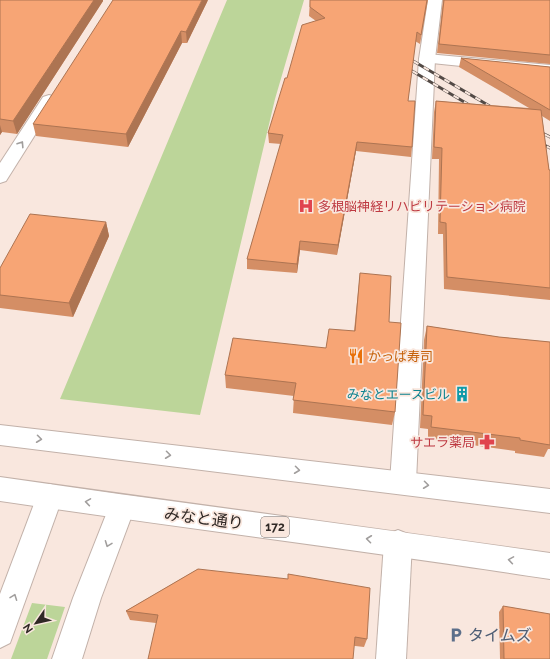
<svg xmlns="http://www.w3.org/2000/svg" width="550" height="659" viewBox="0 0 550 659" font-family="Raleway,'Noto Sans JP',sans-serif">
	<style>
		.green { fill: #bcd599 }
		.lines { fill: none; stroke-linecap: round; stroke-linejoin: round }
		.street-casing { stroke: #c2b1a9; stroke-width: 2 }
		.secondary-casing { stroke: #c2b1a9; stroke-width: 2 }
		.highway-casing { stroke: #c2b1a9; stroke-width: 2 }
		.street { fill: #fff; fill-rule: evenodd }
		.secondary { fill: #fff; fill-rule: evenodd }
		.highway { fill: #fff; fill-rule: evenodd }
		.rail-casing { stroke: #534a46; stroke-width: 3 }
		.rail { stroke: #f9e7de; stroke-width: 2; stroke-dasharray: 6; stroke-linecap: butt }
		.wall { fill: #d48e65 }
		.shaded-wall { fill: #ad7452 }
		.building { fill: #f7a575; stroke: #ad7452 }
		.oneway { stroke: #a19e9d }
		.labels { text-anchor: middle; stroke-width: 3.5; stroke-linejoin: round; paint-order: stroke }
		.shield { fill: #f9e7de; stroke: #6c615c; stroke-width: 1 }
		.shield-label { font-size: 12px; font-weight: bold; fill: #2f2825 }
		.health-label { font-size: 13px; fill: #be3a42; stroke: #f9e7de; text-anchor: start }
		.food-label { font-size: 13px; fill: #c56008; stroke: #f9e7de; text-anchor: start }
		.culture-label { font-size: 13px; fill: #0d838f; stroke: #f9e7de; text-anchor: end }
		.near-street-label { font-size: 16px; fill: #2f2825; stroke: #f9e7de }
		.near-service-label { font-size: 16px; fill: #4e5e75; stroke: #f9e7de; text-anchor: start }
	</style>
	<rect width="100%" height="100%" fill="#f9e7de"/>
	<g class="green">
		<path d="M227 0H304L275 99 200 415 60 399Z"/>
		<path d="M32 603 65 607 47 659H11Z"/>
	</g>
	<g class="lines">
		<g class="street-casing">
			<g id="street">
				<path d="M427 54 550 65V75L422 62 419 59 422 56Z"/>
				<path d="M49 95 55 97 57 100 6 181 0 183V163L43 97Z"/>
				<path d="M398 530 408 534 412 543 406 659H376L384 543 388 534Z"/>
			</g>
		</g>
		<g class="secondary-casing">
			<g id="secondary">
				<path d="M428 0H442L435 59 416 482 412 490 403 493 394 490 390 482 419 59Z"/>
				<path d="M50 484 59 488 63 496 10 643 0 648V594L37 496 41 488Z"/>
				<path d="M122 495 131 499 135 507 101 598 82 659H52L73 598 109 507 113 499Z"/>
			</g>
		</g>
		<g class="highway-casing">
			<g id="highway">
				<path d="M0 425 550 489V513L0 445Z"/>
				<path d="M0 477C183 504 367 526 550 553V579C367 551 183 528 0 501Z"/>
			</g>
		</g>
		<use href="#street" class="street"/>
		<use href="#secondary" class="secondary"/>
		<use href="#highway" class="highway"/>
		<g class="rail-casing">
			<g id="rail">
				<path d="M403 55 498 111"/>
				<path d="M402 65 476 109"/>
				<path d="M534 129 550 137"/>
				<path d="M536 141 550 148"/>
			</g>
		</g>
		<use href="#rail" class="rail"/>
	</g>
	<g class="wall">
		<path d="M0 0H103V1L17 134 2 132 0 135Z"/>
		<path d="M208 0 187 43H182L128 147 36 136 33 124Z"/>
		<path d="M310 0H428L420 44 415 41 408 101 412 147 411 157 356 151 337 255 300 250 297 273 247 269V259L281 144 269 143 268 133 287 78 316 21 309 16Z"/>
		<path d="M443 0H550V64L437 53Z"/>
		<path d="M461 58 550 67V121L542 116 549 170H550V300L444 289 443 234H438L439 159H432L434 112 436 101 529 108 459 67Z"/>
		<path d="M106 222 109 236 73 317 0 308V268Z"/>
		<path d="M360 273 389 322 395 412 392 425 293 413 294 396 226 388 225 375 326 348 354 331Z"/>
		<path d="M427 326 499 337 550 342V449H548L544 457 515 453V451L428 439V429L420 428 424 340Z"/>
		<path d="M198 569 367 639 364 647 130 620 126 611Z"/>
		<path d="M503 606 550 659H500L499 612Z"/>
	</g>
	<g class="shaded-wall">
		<path d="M94 0H103V1L17 134 13 121Z"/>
		<path d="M202 0H208L187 43 186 32Z"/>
		<path d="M181 31 182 43 128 147 126 134Z"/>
		<path d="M0 125 2 132 0 135Z"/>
		<path d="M357 142 356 151 337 255 338 245Z"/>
		<path d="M106 222 109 236 73 317 69 303Z"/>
		<path d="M300 241V250L297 273V264Z"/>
	</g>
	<g class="building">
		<path d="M0 0H94L13 121 0 119Z"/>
		<path d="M113 0H202L186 32 181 31 126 134 33 124Z"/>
		<path d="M310 0H427L421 35 417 32 408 101H415L412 147 357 142 338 245 300 241 297 264 247 259 283 135 268 133 285 78H287L302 25 325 18 310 7Z"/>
		<path d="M444 0H550V55L439 44Z"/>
		<path d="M461 58 550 67V110Z"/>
		<path d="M436 101 541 110 549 170H550V288L447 277 446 223 440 222 442 148 434 147Z"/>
		<path d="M30 214 106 222 69 303 0 295V268Z"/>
		<path d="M360 273 391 276 389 322 401 323 395 412 293 400 296 383 225 375 233 338 326 348 329 329 355 331Z"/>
		<path d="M427 326 499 337 550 342V445L520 440V438L431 427 432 416 423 415Z"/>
		<path d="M198 569 288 579V574L370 588 367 639 355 637 353 659H148L158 615 126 611Z"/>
		<path d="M503 606 550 614V659H504Z"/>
	</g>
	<defs><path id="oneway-chevron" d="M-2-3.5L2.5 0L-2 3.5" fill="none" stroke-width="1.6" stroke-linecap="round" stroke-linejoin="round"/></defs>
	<g class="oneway">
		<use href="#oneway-chevron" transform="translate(21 144) rotate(-57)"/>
		<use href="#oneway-chevron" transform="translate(39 439) rotate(7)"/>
		<use href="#oneway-chevron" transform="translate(168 455) rotate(7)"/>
		<use href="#oneway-chevron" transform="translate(297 470) rotate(7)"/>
		<use href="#oneway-chevron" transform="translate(426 485) rotate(7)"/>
		<use href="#oneway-chevron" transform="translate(88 502) rotate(-171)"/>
		<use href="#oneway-chevron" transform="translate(369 539) rotate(-173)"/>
		<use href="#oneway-chevron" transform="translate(108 544) rotate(111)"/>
		<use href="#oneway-chevron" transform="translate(511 560) rotate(-171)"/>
		<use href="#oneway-chevron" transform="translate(14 597) rotate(-69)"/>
	</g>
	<defs>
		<g id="hospital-bare" transform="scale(1.2)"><path d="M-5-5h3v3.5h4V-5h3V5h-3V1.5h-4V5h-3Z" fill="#e0444e" stroke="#f9e7de" stroke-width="2.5" paint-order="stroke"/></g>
		<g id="restaurant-bare" transform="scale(1.2)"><path d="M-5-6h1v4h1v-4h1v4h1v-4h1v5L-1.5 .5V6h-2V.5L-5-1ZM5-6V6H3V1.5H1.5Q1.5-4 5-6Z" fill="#e8710a" stroke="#f9e7de" stroke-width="2.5" paint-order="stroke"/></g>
		<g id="building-bare" transform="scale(1.2)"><path d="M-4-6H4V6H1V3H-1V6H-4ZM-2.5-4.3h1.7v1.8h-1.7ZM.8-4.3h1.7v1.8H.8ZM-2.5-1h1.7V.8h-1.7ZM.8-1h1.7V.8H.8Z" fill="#0f9aa8" stroke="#f9e7de" stroke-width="2.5" paint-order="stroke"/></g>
		<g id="pharmacy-bare" transform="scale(1.2)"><path d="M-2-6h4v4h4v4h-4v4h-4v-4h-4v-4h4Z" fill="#e0444e" stroke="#f9e7de" stroke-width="2.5" paint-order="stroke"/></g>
		<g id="parking-bare" transform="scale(1.2)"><path d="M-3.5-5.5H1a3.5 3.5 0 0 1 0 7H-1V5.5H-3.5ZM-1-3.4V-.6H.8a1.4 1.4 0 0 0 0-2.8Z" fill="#5c6f8a" stroke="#f9e7de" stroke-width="2.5" paint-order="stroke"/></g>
	</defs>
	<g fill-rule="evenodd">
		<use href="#hospital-bare" x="306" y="206"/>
		<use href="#restaurant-bare" x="356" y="356"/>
		<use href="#building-bare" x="462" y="394"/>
		<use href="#pharmacy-bare" x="487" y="442"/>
		<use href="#parking-bare" x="456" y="635"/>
	</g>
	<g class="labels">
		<rect class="shield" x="261" y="517" width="28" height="20" rx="3"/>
		<g class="shield-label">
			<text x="275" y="531">172</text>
		</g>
		<g class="health-label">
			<text x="318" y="211">多根脳神経リハビリテーション病院</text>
			<text x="475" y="447" text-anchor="end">サエラ薬局</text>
		</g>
		<g class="food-label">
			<text x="368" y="361">かっぱ寿司</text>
		</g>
		<g class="culture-label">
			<text x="450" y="399">みなとエースビル</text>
		</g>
		<g class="near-street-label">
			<text transform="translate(204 518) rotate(7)" y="6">みなと通り</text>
		</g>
		<g class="near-service-label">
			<text x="468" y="641">タイムズ</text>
		</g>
	</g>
	<g transform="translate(36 623) rotate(236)" stroke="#f9e7de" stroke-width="3" paint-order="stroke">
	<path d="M0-3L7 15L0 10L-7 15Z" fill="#2f2825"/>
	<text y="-6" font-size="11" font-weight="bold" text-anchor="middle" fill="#2f2825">N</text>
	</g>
</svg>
